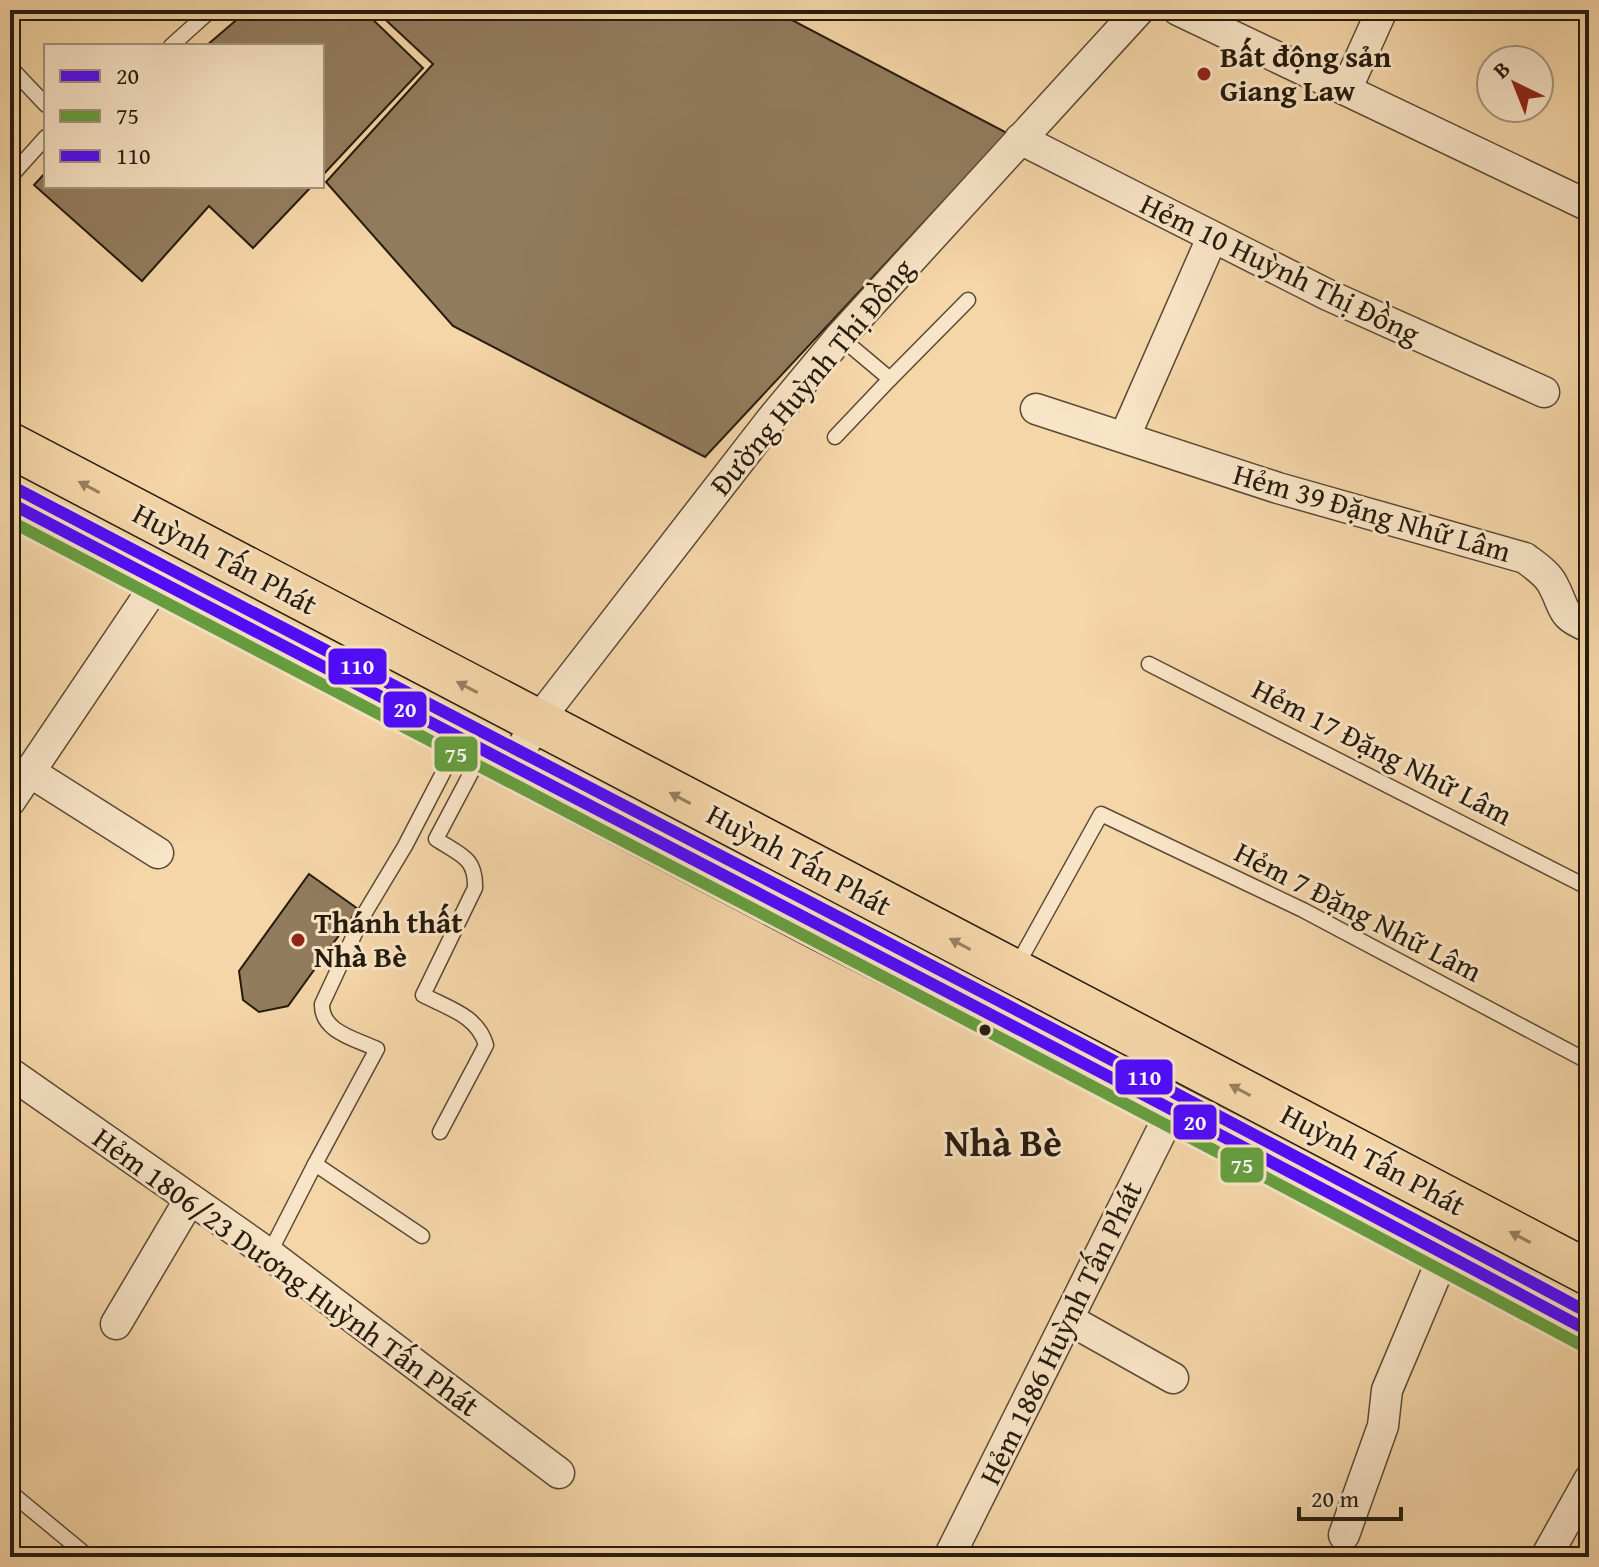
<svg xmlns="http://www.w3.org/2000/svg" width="1599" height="1567" viewBox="0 0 1599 1567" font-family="'Gentium Book Plus',serif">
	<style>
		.building { fill: #927c5e; stroke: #261b0d; stroke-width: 2 }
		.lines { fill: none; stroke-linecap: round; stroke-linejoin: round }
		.lane-casing { stroke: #5a4a34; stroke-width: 17 }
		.street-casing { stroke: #5a4a34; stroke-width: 33 }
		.primary-casing { stroke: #261b0d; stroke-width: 47 }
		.lane { stroke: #f8e4c6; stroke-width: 14 }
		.street { stroke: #f8e4c6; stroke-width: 30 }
		.primary { stroke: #f5d6a8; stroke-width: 44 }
		.bus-1-casing { stroke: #f8e4c6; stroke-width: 18 }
		.bus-2-casing { stroke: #f8e4c6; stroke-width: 18 }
		.bus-3-casing { stroke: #f8e4c6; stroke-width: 18 }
		.bus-1 { stroke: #4f0aff; stroke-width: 12 }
		.bus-2 { stroke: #669f40; stroke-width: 12 }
		.bus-3 { stroke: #4f0aff; stroke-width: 12 }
		.oneway { fill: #988262 }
		.poi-dot { fill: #8f2418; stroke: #f8e4c6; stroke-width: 3 }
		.bus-dot { fill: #261b0d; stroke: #f8e4c6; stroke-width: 3 }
		.labels { text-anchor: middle; stroke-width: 6; stroke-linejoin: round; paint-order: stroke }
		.poi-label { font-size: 30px; font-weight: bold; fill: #261b0d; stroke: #f8e4c6; text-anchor: start }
		.street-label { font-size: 30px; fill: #261b0d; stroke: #f8e4c6 }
		.district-label { font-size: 38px; font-weight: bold; fill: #261b0d; stroke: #f8e4c6 }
		.line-badge { stroke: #f8e4c6; stroke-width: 3 }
		.badge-label { font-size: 22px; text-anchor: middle; font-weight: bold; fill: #fff }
	</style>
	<rect width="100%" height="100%" fill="#f5d6a8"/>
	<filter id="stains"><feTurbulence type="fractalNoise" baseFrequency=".0025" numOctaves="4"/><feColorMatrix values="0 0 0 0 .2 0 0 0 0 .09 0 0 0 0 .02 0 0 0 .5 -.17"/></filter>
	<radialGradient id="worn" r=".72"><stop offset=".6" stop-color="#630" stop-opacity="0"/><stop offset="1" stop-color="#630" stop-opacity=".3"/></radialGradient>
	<g class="building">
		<path d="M248 10H363L423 68 322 176V46H206Z"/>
		<path d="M375 10H773L1007 133 705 457 453 326 326 182 433 64Z"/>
		<path d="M46 172V186H312L253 248 209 206 142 281 34 185Z"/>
		<path d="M309 874 358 909 288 1006 259 1012 243 1000 239 971Z"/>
	</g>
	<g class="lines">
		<g class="lane-casing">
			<g id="lane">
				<path d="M171 46 211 10"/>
				<path d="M10 67 46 105"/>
				<path d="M10 177 46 137"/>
				<path d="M840 337 890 379 968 300"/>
				<path d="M835 437 890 379"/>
				<path d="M1149 664 1589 888"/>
				<path d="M1015 969 1101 814 1303 910 1589 1062"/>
				<path d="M440 1132 486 1045C478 1016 448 1008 423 995L475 888C476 857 460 855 436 839L481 754"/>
				<path d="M315 1164 377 1049C356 1039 321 1032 322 1004L363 916 405 846 459 742"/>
				<path d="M269 1254 315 1164 422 1236"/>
				<path d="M10 1492 85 1554"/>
			</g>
		</g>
		<g class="street-casing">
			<g id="street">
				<path d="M1178 10 1589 206"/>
				<path d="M1346 90 1382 10"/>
				<path d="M1020 139 1328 295 1544 392"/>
				<path d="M1036 409 1278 488 1525 558C1534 565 1548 574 1553 585 1566 609 1559 615 1589 627"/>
				<path d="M1125 436 1212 238"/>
				<path d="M512 766 536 723 771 420 840 337 1139 10"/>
				<path d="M30 772 158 853"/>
				<path d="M10 801 159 580"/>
				<path d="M10 1073 269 1254 559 1473"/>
				<path d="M1068 1319 1173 1378"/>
				<path d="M116 1324 190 1199"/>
				<path d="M1344 1535 1383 1426 1387 1390 1444 1255"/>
				<path d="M949 1557 1173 1108"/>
				<path d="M1546 1557 1589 1480"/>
			</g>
		</g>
		<g class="primary-casing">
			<g id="primary">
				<path d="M10 445 1589 1273"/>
				<path d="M10 503 822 929 1173 1108 1589 1331"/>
			</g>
		</g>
		<use href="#lane" class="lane"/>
		<use href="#street" class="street"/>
		<use href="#primary" class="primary"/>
		<g class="bus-1-casing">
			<path id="bus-1" d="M10 503C536 779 1065 1050 1589 1331"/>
		</g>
		<g class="bus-2-casing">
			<path id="bus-2" d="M10 521C534 796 1060 1066 1581 1345"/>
		</g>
		<g class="bus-3-casing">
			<path id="bus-3" d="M17 489C541 764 1068 1033 1589 1313"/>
		</g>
		<use href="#bus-1" class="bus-1"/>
		<use href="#bus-2" class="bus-2"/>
		<use href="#bus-3" class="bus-3"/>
	</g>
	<defs><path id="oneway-solid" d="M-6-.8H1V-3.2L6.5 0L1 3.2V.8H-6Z" transform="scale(2)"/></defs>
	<g class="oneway">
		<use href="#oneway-solid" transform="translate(89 487) rotate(-152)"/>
		<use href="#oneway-solid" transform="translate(467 687) rotate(-152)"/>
		<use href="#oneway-solid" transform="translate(680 798) rotate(-152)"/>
		<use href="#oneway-solid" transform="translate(960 944) rotate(-152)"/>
		<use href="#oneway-solid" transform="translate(1240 1090) rotate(-152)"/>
		<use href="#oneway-solid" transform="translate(1520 1237) rotate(-152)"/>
	</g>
	<g class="poi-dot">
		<circle cx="1204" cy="74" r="8"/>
		<circle cx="298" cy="940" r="8"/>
	</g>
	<circle class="bus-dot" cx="985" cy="1030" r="7"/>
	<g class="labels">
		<g class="poi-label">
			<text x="1220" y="67">Bất động sản<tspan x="1220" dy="34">Giang Law</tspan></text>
			<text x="314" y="933">Thánh thất<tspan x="314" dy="34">Nhà Bè</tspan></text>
		</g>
		<g class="street-label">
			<text transform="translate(1280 269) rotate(26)" y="10">Hẻm 10 Huỳnh Thị Đồng</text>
			<text transform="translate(812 377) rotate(-50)" y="10">Đường Huỳnh Thị Đồng</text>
			<text transform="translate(1372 513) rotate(16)" y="10">Hẻm 39 Đặng Nhữ Lâm</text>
			<text transform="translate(225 559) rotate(28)" y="10">Huỳnh Tấn Phát</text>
			<text transform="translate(1382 752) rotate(27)" y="10">Hẻm 17 Đặng Nhữ Lâm</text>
			<text transform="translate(799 860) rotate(28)" y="10">Huỳnh Tấn Phát</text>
			<text transform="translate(1358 912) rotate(27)" y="10">Hẻm 7 Đặng Nhữ Lâm</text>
			<text transform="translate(1373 1160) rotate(28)" y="10">Huỳnh Tấn Phát</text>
			<text transform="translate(286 1272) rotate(36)" y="10">Hẻm 1806/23 Dương Huỳnh Tấn Phát</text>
			<text transform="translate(1061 1333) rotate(-64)" y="10">Hẻm 1886 Huỳnh Tấn Phát</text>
		</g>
		<g class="district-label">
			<text x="1003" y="1156">Nhà Bè</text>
		</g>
	</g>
	<g class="line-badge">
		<rect x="327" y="647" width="61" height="39" rx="8" fill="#4f0aff"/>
		<rect x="382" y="690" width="46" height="39" rx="8" fill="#4f0aff"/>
		<rect x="433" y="735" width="46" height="38" rx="8" fill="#669f40"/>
		<rect x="1114" y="1058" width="60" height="38" rx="8" fill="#4f0aff"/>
		<rect x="1172" y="1103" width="46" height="38" rx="8" fill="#4f0aff"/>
		<rect x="1219" y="1146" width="46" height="38" rx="8" fill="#669f40"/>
	</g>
	<g class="badge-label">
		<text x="357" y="674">110</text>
		<text x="405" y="717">20</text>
		<text x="456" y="762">75</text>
		<text x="1144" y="1085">110</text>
		<text x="1195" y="1130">20</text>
		<text x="1242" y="1173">75</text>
	</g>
	<rect width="1599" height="1567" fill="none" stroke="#f5d6a8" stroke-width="40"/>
	<rect x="12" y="12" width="1575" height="1543" fill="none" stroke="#261b0d" stroke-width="4"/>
	<rect x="20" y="20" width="1559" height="1527" fill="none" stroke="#261b0d" stroke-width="2"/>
	<rect x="44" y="44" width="280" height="144" fill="#f8e4c6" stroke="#a4947c" stroke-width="2"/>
	<rect x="60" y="70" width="40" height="12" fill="#4f0aff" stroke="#a4947c" stroke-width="2"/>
	<text x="116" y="84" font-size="24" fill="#261b0d">20</text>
	<rect x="60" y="110" width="40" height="12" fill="#669f40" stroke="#a4947c" stroke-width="2"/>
	<text x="116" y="124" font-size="24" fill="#261b0d">75</text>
	<rect x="60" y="150" width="40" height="12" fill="#4f0aff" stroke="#a4947c" stroke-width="2"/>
	<text x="116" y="164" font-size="24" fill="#261b0d">110</text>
	<g transform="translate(1515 84) rotate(317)"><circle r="38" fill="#f8e4c6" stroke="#a4947c" stroke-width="2"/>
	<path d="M0-6L14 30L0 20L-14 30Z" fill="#8f2418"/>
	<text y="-12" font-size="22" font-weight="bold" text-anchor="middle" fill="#261b0d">B</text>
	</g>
	<path d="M1299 1507v12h102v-12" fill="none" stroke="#261b0d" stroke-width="4"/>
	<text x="1311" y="1507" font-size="24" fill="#261b0d" stroke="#f8e4c6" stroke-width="6" paint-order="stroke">20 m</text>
	<rect width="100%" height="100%" filter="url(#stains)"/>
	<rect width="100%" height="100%" fill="url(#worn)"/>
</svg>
